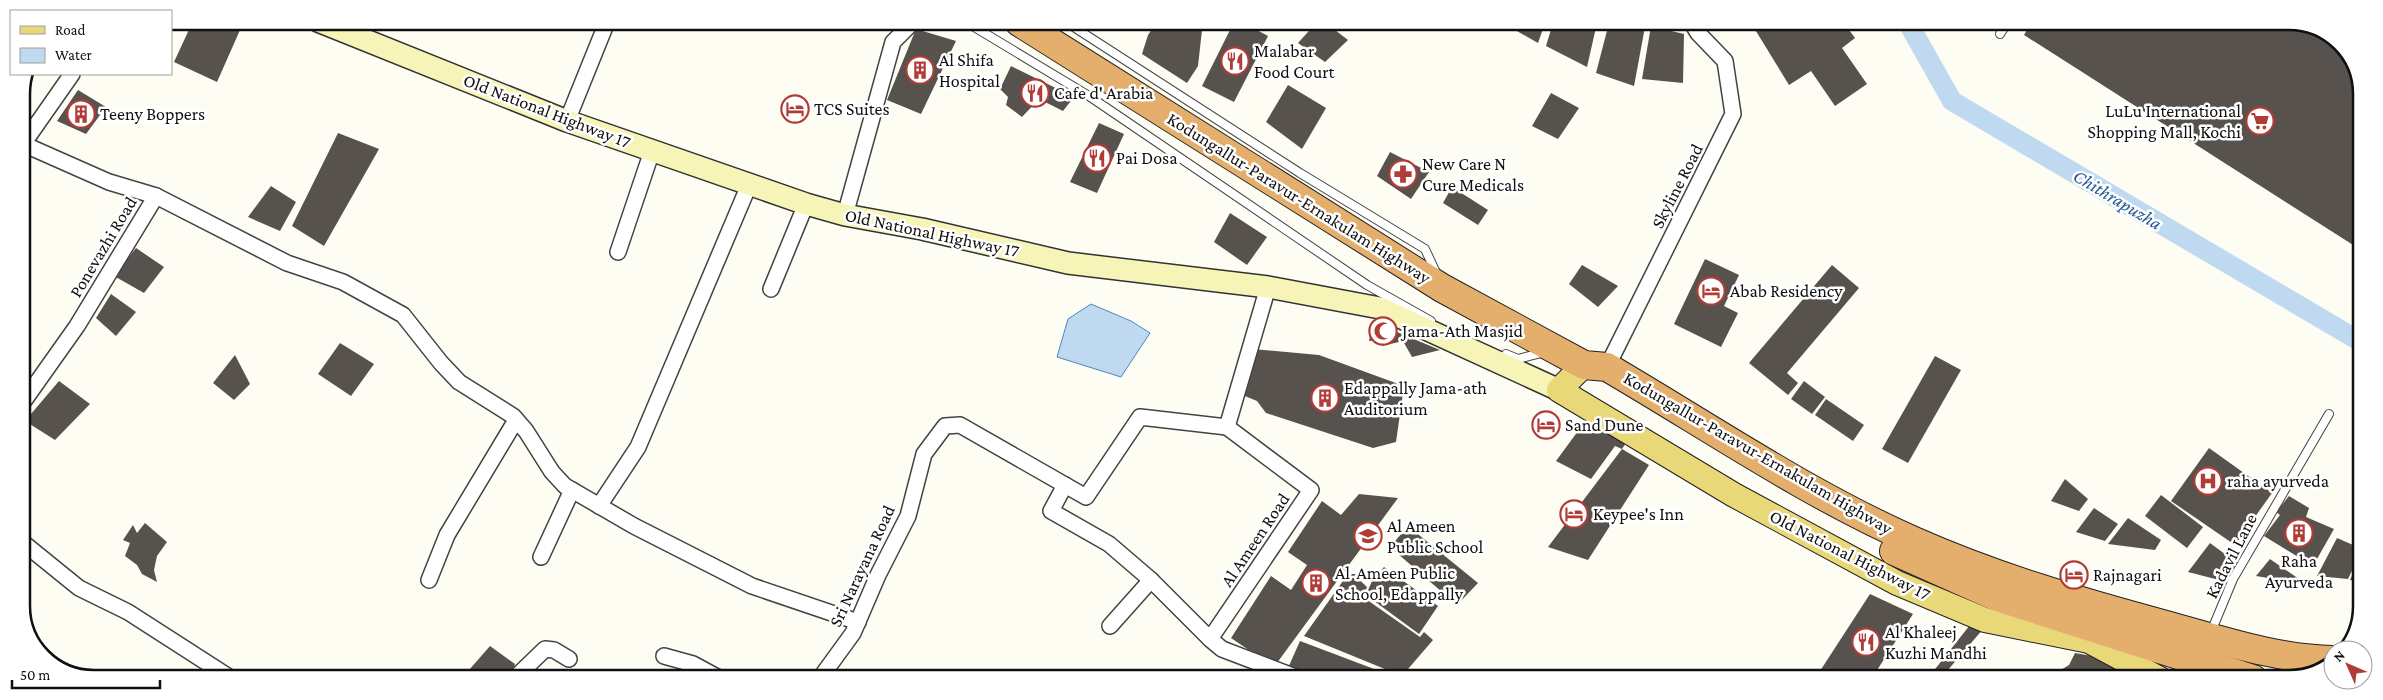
<svg xmlns="http://www.w3.org/2000/svg" width="2383" height="700" viewBox="0 0 2383 700" font-family="'Crimson Pro',serif">
	<style>
		.water { fill: #bed9f0; stroke: #4d87bf }
		.lines { fill: none; stroke-linecap: round; stroke-linejoin: round }
		.canal { stroke: #bed9f0; stroke-width: 20 }
		.building { fill: #57524d }
		.lane-casing { stroke: #434343; stroke-width: 10 }
		.street-casing { stroke: #434343; stroke-width: 18 }
		.secondary-casing { stroke: #323232; stroke-width: 24 }
		.primary-casing { stroke: #212121; stroke-width: 26 }
		.highway-casing { stroke: #212121; stroke-width: 30 }
		.lane { stroke: #fff; stroke-width: 8 }
		.street { stroke: #fff; stroke-width: 15 }
		.secondary { stroke: #f6f5b7; stroke-width: 21 }
		.primary { stroke: #e9d878; stroke-width: 24 }
		.highway { stroke: #e4ae6c; stroke-width: 28 }
		.labels { text-anchor: middle; stroke-width: 5; stroke-linejoin: round; paint-order: stroke }
		.poi-label { font-size: 18px; fill: #101010; stroke: #fff; text-anchor: start }
		.street-label { font-size: 18px; fill: #101010; stroke: #fff }
		.water-label { font-size: 19px; font-style: italic; fill: #265a95; stroke: #fff }
		.rim { fill: none; stroke: #101010; stroke-width: 2.5 }
	</style>
	<rect width="100%" height="100%" fill="#fefdf4"/>
	<path class="water" d="M1091 304 1131 321 1150 333 1121 377 1057 357 1068 319Z"/>
	<g class="lines">
		<path class="canal" d="M1908 23 1952 101 2361 342"/>
	</g>
	<g class="building">
		<path d="M193 21H244L217 82 174 62Z"/>
		<path d="M1157 22H1206L1202 30 1198 66 1187 83 1142 54 1148 35Z"/>
		<path d="M1234 22H1242L1268 36 1234 102 1202 86Z"/>
		<path d="M1316 23H1326L1348 40 1325 62 1298 43Z"/>
		<path d="M1342 23H1360L1355 30Z"/>
		<path d="M1503 23H1545L1538 43Z"/>
		<path d="M1553 23H1597L1587 67 1546 46Z"/>
		<path d="M1609 23H1628L1645 27 1634 86 1596 73Z"/>
		<path d="M1751 23H1844L1855 38 1842 48 1867 84 1835 106 1811 71 1789 85Z"/>
		<path d="M2031 23 2308 24 2344 46 2362 89 2361 250 2024 35Z"/>
		<path d="M1651 26 1684 34 1683 83 1642 79Z"/>
		<path d="M916 29 956 41 921 114 887 100Z"/>
		<path d="M1011 66 1074 97 1063 111 1039 99 1022 117 1006 105 1008 97 1000 89Z"/>
		<path d="M1288 85 1326 108 1302 149 1266 122Z"/>
		<path d="M78 90 106 107 86 134 57 121Z"/>
		<path d="M1551 93 1579 108 1558 139 1532 126Z"/>
		<path d="M1099 123 1124 134 1097 193 1070 182Z"/>
		<path d="M338 133 379 149 324 246 292 226Z"/>
		<path d="M1390 152 1429 172 1411 199 1377 176Z"/>
		<path d="M271 186 296 202 280 231 248 217Z"/>
		<path d="M1452 187 1488 210 1478 225 1443 203Z"/>
		<path d="M1230 213 1267 237 1247 265 1214 242Z"/>
		<path d="M136 248 164 267 144 293 114 276Z"/>
		<path d="M1705 259 1739 275 1724 306 1738 313 1721 347 1674 324Z"/>
		<path d="M1582 265 1618 286 1598 307 1569 284Z"/>
		<path d="M1832 265 1859 288 1787 373 1798 383 1788 395 1749 363Z"/>
		<path d="M111 294 136 312 116 336 96 318Z"/>
		<path d="M1373 322 1440 350 1412 357 1403 341 1382 346 1380 340 1369 341Z"/>
		<path d="M340 343 374 364 351 396 318 374Z"/>
		<path d="M1253 349 1319 355 1404 386 1396 442 1373 448 1266 413 1257 401 1240 394Z"/>
		<path d="M235 355 250 384 234 400 213 383Z"/>
		<path d="M1935 356 1961 370 1908 463 1882 449Z"/>
		<path d="M59 381 90 404 55 440 25 421Z"/>
		<path d="M1804 381 1825 397 1812 414 1791 399Z"/>
		<path d="M1826 399 1864 425 1853 441 1815 415Z"/>
		<path d="M1589 416 1629 438 1622 449 1649 465 1588 560 1548 547 1622 449 1615 446 1591 479 1556 461Z"/>
		<path d="M2209 448 2272 493 2235 545 2171 501Z"/>
		<path d="M2065 479 2088 499 2079 511 2051 501Z"/>
		<path d="M1359 494 1398 498 1274 667 1231 638 1271 576 1291 590 1307 565 1288 552 1322 501 1341 515Z"/>
		<path d="M2161 495 2203 527 2187 548 2145 516Z"/>
		<path d="M2289 496 2309 508 2306 517 2334 529 2313 566 2264 536 2280 515 2276 512Z"/>
		<path d="M2094 508 2118 524 2105 541 2076 532Z"/>
		<path d="M2128 518 2161 540 2155 550 2108 544Z"/>
		<path d="M145 523 167 542 157 556 154 570 157 582 142 574 137 565 125 556 130 543 123 540 133 525 137 533Z"/>
		<path d="M1408 526 1478 583 1457 605 1390 547Z"/>
		<path d="M2337 538 2360 548V554L2348 579 2317 576Z"/>
		<path d="M2210 543 2237 563 2227 582 2188 572Z"/>
		<path d="M2360 557V582L2350 580Z"/>
		<path d="M2270 559 2299 579 2298 583 2256 576Z"/>
		<path d="M1384 567 1438 606 1419 634 1366 595 1372 581Z"/>
		<path d="M1350 571 1367 587 1363 597 1420 637 1424 632 1433 640 1402 676 1304 636Z"/>
		<path d="M1870 594 1913 614 1872 678H1830L1820 671Z"/>
		<path d="M1970 625 1984 628 1941 678H1928Z"/>
		<path d="M1300 641 1398 678H1313L1288 668Z"/>
		<path d="M490 646 515 664 511 677H474L469 670Z"/>
		<path d="M2075 653 2104 658 2137 679 2053 678 2056 673 2069 665Z"/>
	</g>
	<g class="lines">
		<g class="lane-casing">
			<g id="lane">
				<path d="M966 22 1089 96 1367 285 1431 321"/>
				<path d="M1066 22 1300 173 1425 249 1438 277"/>
				<path d="M2000 34 2007 23"/>
				<path d="M1506 354 1518 359 1545 352"/>
				<path d="M2211 632 2233 579 2329 414"/>
			</g>
		</g>
		<g class="street-casing">
			<g id="street">
				<path d="M567 121 607 22"/>
				<path d="M156 196 287 263 343 282 403 315 441 363 459 382 513 416 526 431 552 472 565 486 634 526 752 586 858 622"/>
				<path d="M845 215 893 42 913 22"/>
				<path d="M618 252 652 151"/>
				<path d="M1268 287 1227 427 1311 490 1210 639 1222 649 1298 678"/>
				<path d="M771 289 806 204"/>
				<path d="M1607 367 1733 114 1725 61 1698 33 1692 23"/>
				<path d="M21 405 77 326 156 196 109 182 23 144 72 74"/>
				<path d="M1065 485 1051 511 1109 544 1151 580 1210 639"/>
				<path d="M599 506 638 447 749 185"/>
				<path d="M21 541 79 588 128 612 229 677"/>
				<path d="M541 557 572 490"/>
				<path d="M429 580 447 535 516 420"/>
				<path d="M1110 626 1151 580"/>
				<path d="M664 656 693 664 717 677"/>
				<path d="M516 677 545 649 554 650 569 659"/>
				<path d="M821 677 853 633 878 575 908 516 924 454 945 426 960 425 1086 497 1140 417 1227 427"/>
			</g>
		</g>
		<g class="secondary-casing">
			<path id="secondary" d="M318 21 567 121 806 204 845 215 922 229 1068 263 1268 287 1380 308 1559 390"/>
		</g>
		<g class="primary-casing">
			<path id="primary" d="M1584 365 1559 390 1734 495 1897 583 1985 620 2089 641 2160 679"/>
		</g>
		<g class="highway-casing">
			<g id="highway">
				<path d="M1019 22 1442 288 1584 365 1607 367C1708 426 1807 494 1914 541 1995 577 2081 602 2166 625 2221 640 2276 659 2333 660"/>
				<path d="M1894 551 1997 597 2253 679"/>
			</g>
		</g>
		<use href="#lane" class="lane"/>
		<use href="#street" class="street"/>
		<use href="#secondary" class="secondary"/>
		<use href="#primary" class="primary"/>
		<use href="#highway" class="highway"/>
	</g>
	<defs>
		<g id="restaurant-ring" transform="scale(1.4375)"><circle r="9.5" fill="#fff" stroke="#b13c36" stroke-width="1.5"/><path d="M-5-6h1v4h1v-4h1v4h1v-4h1v5L-1.5 .5V6h-2V.5L-5-1ZM5-6V6H3V1.5H1.5Q1.5-4 5-6Z" fill="#b13c36"/></g>
		<g id="building-ring" transform="scale(1.4375)"><circle r="9.5" fill="#fff" stroke="#b13c36" stroke-width="1.5"/><path d="M-4-6H4V6H1V3H-1V6H-4ZM-2.5-4.3h1.7v1.8h-1.7ZM.8-4.3h1.7v1.8H.8ZM-2.5-1h1.7V.8h-1.7ZM.8-1h1.7V.8H.8Z" fill="#b13c36"/></g>
		<g id="hotel-ring" transform="scale(1.4375)"><circle r="9.5" fill="#fff" stroke="#b13c36" stroke-width="1.5"/><path d="M-6-4.5h1.5V1H6V5H4.5V3h-9V5H-6ZM-4 0a1.8 1.8 0 1 1 3.6 0ZM.5 0V-2.5h3Q6-2.5 6 0Z" fill="#b13c36"/></g>
		<g id="supermarket-ring" transform="scale(1.4375)"><circle r="9.5" fill="#fff" stroke="#b13c36" stroke-width="1.5"/><path d="M-6-5.5h2.5l.6 2H6L4.5 2H-2.5L-4.4-4H-6ZM-1.5 3.2a1.3 1.3 0 1 0 .1 0ZM3 3.2a1.3 1.3 0 1 0 .1 0Z" fill="#b13c36"/></g>
		<g id="pharmacy-ring" transform="scale(1.4375)"><circle r="9.5" fill="#fff" stroke="#b13c36" stroke-width="1.5"/><path d="M-2-6h4v4h4v4h-4v4h-4v-4h-4v-4h4Z" fill="#b13c36"/></g>
		<g id="mosque-ring" transform="scale(1.4375)"><circle r="9.5" fill="#fff" stroke="#b13c36" stroke-width="1.5"/><path d="M3.5-4.9A6 6 0 1 0 3.5 4.9A5 5 0 1 1 3.5-4.9Z" fill="#b13c36"/></g>
		<g id="hospital-ring" transform="scale(1.4375)"><circle r="9.5" fill="#fff" stroke="#b13c36" stroke-width="1.5"/><path d="M-5-5h3v3.5h4V-5h3V5h-3V1.5h-4V5h-3Z" fill="#b13c36"/></g>
		<g id="school-ring" transform="scale(1.4375)"><circle r="9.5" fill="#fff" stroke="#b13c36" stroke-width="1.5"/><path d="M0-5L7-2L0 1L-7-2ZM-4 1L0 2.5L4 1V4Q0 6-4 4Z" fill="#b13c36"/></g>
	</defs>
	<g fill-rule="evenodd">
		<use href="#restaurant-ring" x="1235" y="61"/>
		<use href="#building-ring" x="920" y="70"/>
		<use href="#restaurant-ring" x="1035" y="93"/>
		<use href="#hotel-ring" x="795" y="109"/>
		<use href="#building-ring" x="81" y="114"/>
		<use href="#supermarket-ring" x="2260" y="121"/>
		<use href="#restaurant-ring" x="1097" y="158"/>
		<use href="#pharmacy-ring" x="1403" y="174"/>
		<use href="#hotel-ring" x="1711" y="291"/>
		<use href="#mosque-ring" x="1383" y="331"/>
		<use href="#building-ring" x="1325" y="398"/>
		<use href="#hotel-ring" x="1546" y="425"/>
		<use href="#hospital-ring" x="2208" y="481"/>
		<use href="#hotel-ring" x="1574" y="514"/>
		<use href="#building-ring" x="2299" y="533"/>
		<use href="#school-ring" x="1368" y="536"/>
		<use href="#hotel-ring" x="2074" y="575"/>
		<use href="#building-ring" x="1316" y="583"/>
		<use href="#restaurant-ring" x="1866" y="642"/>
	</g>
	<g class="labels">
		<g class="poi-label">
			<text x="1254" y="57">Malabar<tspan x="1254" dy="21">Food Court</tspan></text>
			<text x="939" y="66">Al Shifa<tspan x="939" dy="21">Hospital</tspan></text>
			<text x="1054" y="99">Cafe d' Arabia</text>
			<text x="814" y="115">TCS Suites</text>
			<text x="2241" y="117" text-anchor="end">LuLu International<tspan x="2241" dy="21">Shopping Mall, Kochi</tspan></text>
			<text x="100" y="120">Teeny Boppers</text>
			<text x="1116" y="164">Pai Dosa</text>
			<text x="1422" y="170">New Care N<tspan x="1422" dy="21">Cure Medicals</tspan></text>
			<text x="1730" y="297">Abab Residency</text>
			<text x="1402" y="337">Jama-Ath Masjid</text>
			<text x="1344" y="394">Edappally Jama-ath<tspan x="1344" dy="21">Auditorium</tspan></text>
			<text x="1565" y="431">Sand Dune</text>
			<text x="2227" y="487">raha ayurveda</text>
			<text x="1593" y="520">Keypee's Inn</text>
			<text x="1387" y="532">Al Ameen<tspan x="1387" dy="21">Public School</tspan></text>
			<text x="2299" y="567" text-anchor="middle">Raha<tspan x="2299" dy="21">Ayurveda</tspan></text>
			<text x="1335" y="579">Al-Ameen Public<tspan x="1335" dy="21">School, Edappally</tspan></text>
			<text x="2093" y="581">Rajnagari</text>
			<text x="1885" y="638">Al Khaleej<tspan x="1885" dy="21">Kuzhi Mandhi</tspan></text>
		</g>
		<g class="street-label">
			<text transform="translate(547 111) rotate(21)" y="6">Old National Highway 17</text>
			<text transform="translate(1677 186) rotate(-63)" y="6">Skyline Road</text>
			<text transform="translate(1299 198) rotate(32)" y="6">Kodungallur-Paravur-Ernakulam Highway</text>
			<text transform="translate(932 233) rotate(12)" y="6">Old National Highway 17</text>
			<text transform="translate(103 247) rotate(-59)" y="6">Ponevazhi Road</text>
			<text transform="translate(1758 453) rotate(30)" y="6">Kodungallur-Paravur-Ernakulam Highway</text>
			<text transform="translate(1255 540) rotate(-56)" y="6">Al Ameen Road</text>
			<text transform="translate(1850 555) rotate(27)" y="6">Old National Highway 17</text>
			<text transform="translate(2231 556) rotate(-63)" y="6">Kadavil Lane</text>
			<text transform="translate(862 566) rotate(-65)" y="6">Sri Narayana Road</text>
		</g>
		<g class="water-label">
			<text transform="translate(2118 199) rotate(31)" y="7">Chithrapuzha</text>
		</g>
	</g>
	<path d="M0 0H2383V700H0ZM94 30H2289A64 64 0 0 1 2353 94V606A64 64 0 0 1 2289 670H94A64 64 0 0 1 30 606V94A64 64 0 0 1 94 30Z" fill="#fff" fill-rule="evenodd"/>
	<path class="rim" d="M94 30H2289A64 64 0 0 1 2353 94V606A64 64 0 0 1 2289 670H94A64 64 0 0 1 30 606V94A64 64 0 0 1 94 30Z"/>
	<rect x="10" y="10" width="162" height="65" fill="#ffffff" stroke="#9f9f9f"/>
	<rect x="20" y="26" width="25" height="8" fill="#e9d878" stroke="#9f9f9f"/>
	<text x="55" y="35" font-size="15" fill="#101010">Road</text>
	<rect x="20" y="48" width="25" height="15" fill="#bed9f0" stroke="#9f9f9f"/>
	<text x="55" y="60" font-size="15" fill="#101010">Water</text>
	<g transform="translate(2348 665) rotate(315)"><circle r="24" fill="#ffffff" stroke="#9f9f9f"/>
	<path d="M0-4L9 19L0 12L-9 19Z" fill="#b13c36"/>
	<text y="-8" font-size="14" font-weight="bold" text-anchor="middle" fill="#101010">N</text>
	</g>
	<path d="M12 680v8h148v-8" fill="none" stroke="#101010" stroke-width="2.5"/>
	<text x="20" y="680" font-size="15" fill="#101010" stroke="#ffffff" stroke-width="4" paint-order="stroke">50 m</text>
</svg>
